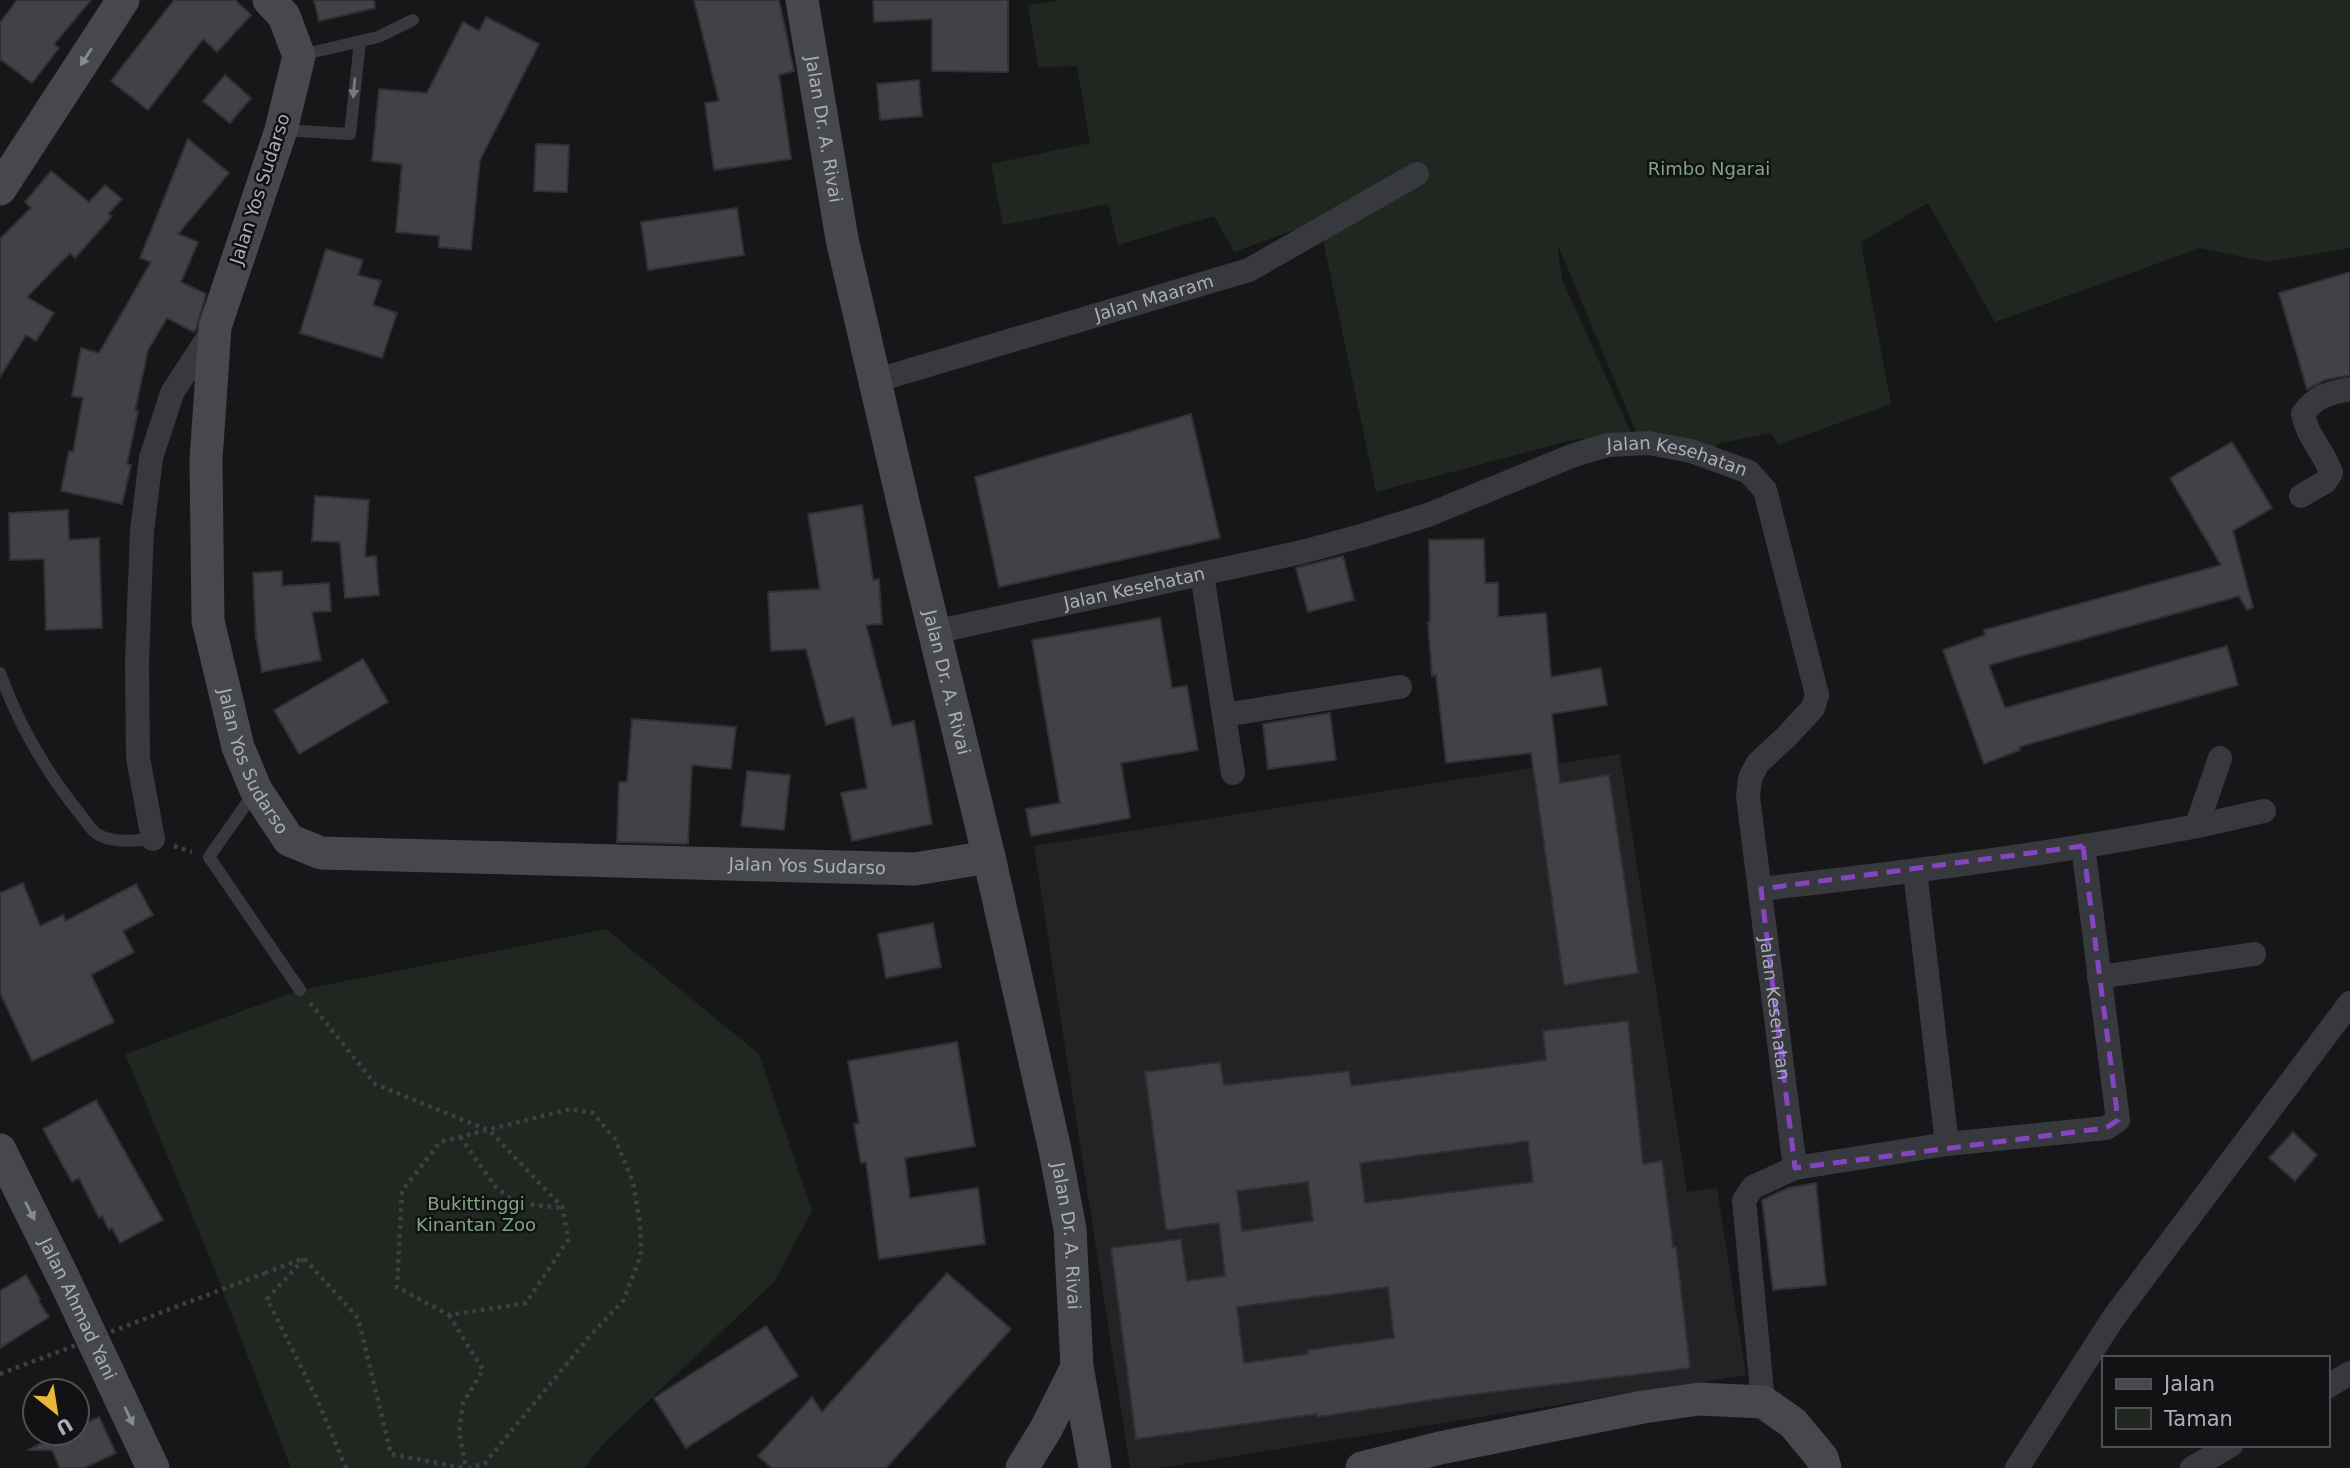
<svg xmlns="http://www.w3.org/2000/svg" width="2350" height="1468" viewBox="0 0 2350 1468" font-family="'DejaVu Sans',sans-serif">
	<style>
		.built { fill: #232326 }
		.green { fill: #1f2720 }
		.building { fill: #414246; stroke: #313135; stroke-width: 2; fill-rule: evenodd }
		.lines { fill: none; stroke-linecap: round; stroke-linejoin: round }
		.path { stroke: #3e4045; stroke-width: 4.5; stroke-dasharray: 3.5 5; stroke-linecap: butt }
		.lane { stroke: #38393e; stroke-width: 12 }
		.street { stroke: #38393e; stroke-width: 24 }
		.secondary { stroke: #46484e; stroke-width: 33 }
		.path-bridge { stroke: #3e4045; stroke-width: 4.5; stroke-dasharray: 3.5 5; stroke-linecap: butt }
		.oneway { fill: #868a93 }
		.oneway2 { fill: #767981 }
		.marked { fill: none; stroke: #8446be; stroke-width: 5; stroke-dasharray: 14 9; stroke-linejoin: round }
		.labels { text-anchor: middle; stroke-width: 5; stroke-linejoin: round; paint-order: stroke }
		.street-label { font-size: 18px; fill: #a9aeb8; stroke: #121214 }
		.park-label { font-size: 18px; fill: #81a384; stroke: #121214 }
	</style>
	<rect width="100%" height="100%" fill="#171719"/>
	<path class="built" d="M1620 754 1687 1192 1717 1188 1746 1375 1159 1468H1130L1034 846Z"/>
	<g class="green">
		<path d="M1062 0H2350V248L2268 262 2200 248 1995 322 1928 203 1861 242 1891 404 1778 445 1771 433 1716 444 1722 468 1640 441 1557 243 1562 279 1633 437 1576 439 1376 492 1319 221 1234 252 1214 216 1118 245 1108 204 1003 225 991 164 1090 143 1077 66 1038 67 1028 5Z"/>
		<path d="M606 929 759 1054 812 1211 774 1282 604 1443 584 1468H291L210 1258 125 1054 300 990Z"/>
	</g>
	<g class="building">
		<path d="M17 0H91L54 44 59 48 32 83 0 59V23Z"/>
		<path d="M174 0H235L251 15 217 52 203 39 148 110 111 81Z"/>
		<path d="M314 0H374L375 8 319 21Z"/>
		<path d="M694 0H779L794 71 779 75 791 159 714 170 705 103 719 101Z"/>
		<path d="M873 0H1008V72L932 71V19L874 22Z"/>
		<path d="M486 17 539 44 480 160 471 250 439 247V236L396 232 402 164 372 161 379 89 427 93 463 22 479 31Z"/>
		<path d="M225 75 251 98 230 123 203 101Z"/>
		<path d="M919 80 922 116 880 120 877 84Z"/>
		<path d="M188 139 229 173 178 234 198 242 181 282 206 294 196 330 194 332 167 318 148 350 135 411H138L127 464 131 465 122 504 61 491 69 451 73 452 83 398 72 396 81 348 99 353 151 262 140 258Z"/>
		<path d="M536 144 569 145 567 192 534 191Z"/>
		<path d="M51 171 89 202 105 185 122 199 108 214 112 216 75 258 70 253 27 297 54 313 36 341 26 335 0 377V239L31 208 25 202Z"/>
		<path d="M737 208 744 255 648 270 641 222Z"/>
		<path d="M326 249 363 260 358 275 381 281 373 305 397 313 382 358 300 333Z"/>
		<path d="M2350 272V375L2325 380 2307 389 2279 293Z"/>
		<path d="M1191 414 1220 538 999 587 975 477Z"/>
		<path d="M2232 442 2272 508 2233 531 2253 607 2247 610 2239 596 1989 665 2005 708 2227 646 2238 685 2019 747 2020 750 1984 764 1943 650 1985 635 1984 630 2221 565 2170 478Z"/>
		<path d="M315 496 369 500 365 557 376 556 379 595 345 598 340 542 312 541Z"/>
		<path d="M862 505 873 580 879 579 882 624 866 625 892 726 914 721 932 824 852 841 841 793 867 788 854 717 826 725 806 649 771 651 768 592 820 589 808 514Z"/>
		<path d="M68 510 69 540 99 538 102 628 46 630 44 559 10 560 9 513Z"/>
		<path d="M1484 539 1485 583H1498V617L1546 613 1551 677 1601 668 1607 705 1552 714 1560 783 1609 775 1638 973 1564 985 1531 753 1446 763 1436 675 1432 676 1428 622H1430L1429 540Z"/>
		<path d="M1343 556 1354 600 1308 612 1296 568Z"/>
		<path d="M282 571V586L329 583 331 611 312 612 321 660 262 672 256 638 253 573Z"/>
		<path d="M1160 618 1172 688 1187 686 1198 750 1121 763 1130 818 1031 836 1026 809 1060 803 1032 640Z"/>
		<path d="M363 659 388 702 299 754 274 710Z"/>
		<path d="M1330 713 1336 760 1268 769 1263 724Z"/>
		<path d="M632 719 736 727 731 769 692 765 688 844 617 842 619 782H627Z"/>
		<path d="M747 771 790 775 784 830 741 826Z"/>
		<path d="M23 883 40 926 63 915 66 921 136 884 153 915 123 931 134 952 91 975 114 1022 32 1061 0 993V893Z"/>
		<path d="M933 923 941 967 886 978 878 934Z"/>
		<path d="M1628 1021 1643 1164 1662 1161 1673 1247H1676L1690 1368 1452 1397 1317 1417V1414L1136 1439 1111 1248 1181 1239 1187 1281 1225 1276 1219 1223 1166 1230 1145 1072 1220 1062 1224 1085 1349 1071 1351 1086 1546 1060 1543 1031ZM1528 1141 1533 1182 1365 1203 1360 1163ZM1308 1182 1313 1221 1242 1231 1237 1191ZM1388 1287 1394 1338 1308 1350V1354L1244 1363 1237 1307Z"/>
		<path d="M957 1042 975 1146 905 1158 910 1198 978 1188 985 1244 879 1259 866 1162 861 1163 854 1124 859 1123 848 1061Z"/>
		<path d="M96 1100 163 1220 120 1243 112 1228 109 1230 102 1216 99 1218 79 1178 72 1182 43 1129Z"/>
		<path d="M2293 1132 2317 1155 2295 1181 2269 1158Z"/>
		<path d="M1816 1183 1826 1285 1773 1290 1762 1200 1788 1188Z"/>
		<path d="M947 1273 1011 1329 886 1468H772L758 1456 812 1397 822 1412Z"/>
		<path d="M26 1275 40 1299 38 1300 49 1317 0 1348V1291Z"/>
		<path d="M766 1326 798 1376 686 1448 654 1398Z"/>
		<path d="M99 1417 116 1453 84 1468H60L52 1450H28L63 1433H77V1427Z"/>
	</g>
	<g class="lines">
		<g class="path">
			<path d="M174 846 192 852"/>
			<path d="M310 1003 375 1084 490 1131 563 1208 568 1240 526 1303 449 1315 397 1287 402 1191 440 1142 570 1109 593 1113 615 1139 633 1182 640 1224 641 1255 623 1301 589 1337 485 1463 469 1468"/>
			<path d="M460 1137 495 1186 516 1203 563 1208"/>
			<path d="M304 1259 267 1299 317 1399 346 1468"/>
			<path d="M265 1273 304 1258 358 1318 391 1454 463 1468"/>
			<path d="M449 1315 483 1370 463 1403 459 1432 466 1468"/>
		</g>
		<g class="lane">
			<path d="M301 55 378 37 413 20"/>
			<path d="M282 130 350 134 360 42"/>
			<path d="M0 673C19 726 46 772 81 815 86 822 92 832 99 835 116 844 135 840 153 839"/>
			<path d="M254 793 209 857 300 990"/>
		</g>
		<g class="street">
			<path id="s1" d="M874 381 1249 270 1417 174"/>
			<path d="M2301 496 2325 482 2331 473C2324 451 2307 437 2303 414 2315 396 2329 393 2350 389"/>
			<path d="M1202 574 1233 773"/>
			<path id="s2" d="M934 632 1302 552 1364 535 1428 515 1574 455 1608 445 1649 443 1691 451 1749 472 1765 490 1817 695 1813 708 1787 736 1758 763 1750 778 1748 797 1795 1168"/>
			<path d="M1224 715 1400 687"/>
			<path d="M2197 825 2220 758"/>
			<path d="M153 839 138 758 137 662 142 531 151 458 172 393 215 327"/>
			<path d="M1915 871 1947 1144"/>
			<path d="M1761 889C1900 873 2039 856 2176 830 2206 825 2235 817 2264 811"/>
			<path d="M2099 977 2254 954"/>
			<path d="M2327 1387 2350 1373"/>
			<path d="M1763 1402 1744 1200 1753 1187 1795 1168 1947 1144 2106 1128 2118 1120 2083 846"/>
			<path d="M2017 1468 2114 1317 2350 1003"/>
			<path d="M2192 1468 2231 1445"/>
		</g>
		<g class="secondary">
			<path id="s3" d="M269 0 284 16 299 56 281 130 215 327 206 460 208 621 238 747 256 790 289 840 321 853 915 869 989 857"/>
			<path id="s4" d="M802 0 842 239 906 515 989 857 1055 1150 1070 1229 1077 1367 1095 1468"/>
			<path d="M0 189 123 0"/>
			<path id="s5" d="M0 1150 66 1283 153 1468"/>
			<path d="M1022 1468 1046 1429 1077 1367"/>
			<path d="M1362 1468 1440 1448 1643 1407 1699 1399 1763 1402 1793 1423 1822 1458 1825 1468"/>
		</g>
		<path class="path-bridge" d="M0 1374 265 1273"/>
	</g>
	<defs><path id="oneway-solid" d="M-6-.8H1V-3.2L6.5 0L1 3.2V.8H-6Z" transform="scale(1.75)"/></defs>
	<g class="oneway">
		<use href="#oneway-solid" transform="translate(86 57) rotate(123)"/>
		<use href="#oneway-solid" transform="translate(30 1211) rotate(63)"/>
		<use href="#oneway-solid" transform="translate(129 1416) rotate(65)"/>
	</g>
	<use class="oneway2" href="#oneway-solid" transform="translate(354 88) rotate(95)"/>
	<path class="marked" d="M2083 846 2118 1120 2106 1128 1795 1168 1761 889Z"/>
	<g class="labels">
		<g class="street-label">
			<text dy="6" stroke="none"><textPath href="#s4" startOffset="131">Jalan Dr. A. Rivai</textPath></text>
			<text transform="translate(260 189) rotate(-72)" y="6">Jalan Yos Sudarso</text>
			<text dy="6" stroke="none"><textPath href="#s1" startOffset="292">Jalan Maaram</textPath></text>
			<text dy="6" stroke="none"><textPath href="#s2" startOffset="772">Jalan Kesehatan</textPath></text>
			<text dy="6" stroke="none"><textPath href="#s2" startOffset="205">Jalan Kesehatan</textPath></text>
			<text dy="6" stroke="none"><textPath href="#s4" startOffset="698">Jalan Dr. A. Rivai</textPath></text>
			<text dy="6" stroke="none"><textPath href="#s3" startOffset="791">Jalan Yos Sudarso</textPath></text>
			<text dy="6" stroke="none"><textPath href="#s3" startOffset="1400">Jalan Yos Sudarso</textPath></text>
			<text dy="6" stroke="none"><textPath href="#s2" startOffset="1423">Jalan Kesehatan</textPath></text>
			<text dy="6" stroke="none"><textPath href="#s4" startOffset="1265">Jalan Dr. A. Rivai</textPath></text>
			<text dy="6" stroke="none"><textPath href="#s5" startOffset="177">Jalan Ahmad Yani</textPath></text>
		</g>
		<g class="park-label">
			<text x="1709" y="175">Rimbo Ngarai</text>
			<text x="476" y="1210">Bukittinggi<tspan x="476" dy="21">Kinantan Zoo</tspan></text>
		</g>
	</g>
	<rect x="2102" y="1356" width="228" height="91" fill="#121214" stroke="#4e5056" stroke-width="2"/>
	<rect x="2116" y="1379" width="35" height="10" fill="#46484e" stroke="#4e5056" stroke-width="2"/>
	<text x="2164" y="1391" font-size="21" fill="#a9aeb8">Jalan</text>
	<rect x="2116" y="1408" width="35" height="21" fill="#1f2720" stroke="#4e5056" stroke-width="2"/>
	<text x="2164" y="1426" font-size="21" fill="#a9aeb8">Taman</text>
	<g transform="translate(56 1412) rotate(150)"><circle r="33" fill="#121214" stroke="#4e5056" stroke-width="2"/>
	<path d="M0-5L12 26L0 18L-12 26Z" fill="#ecb63b"/>
	<text y="-10" font-size="19" font-weight="bold" text-anchor="middle" fill="#a9aeb8">U</text>
	</g>
</svg>
